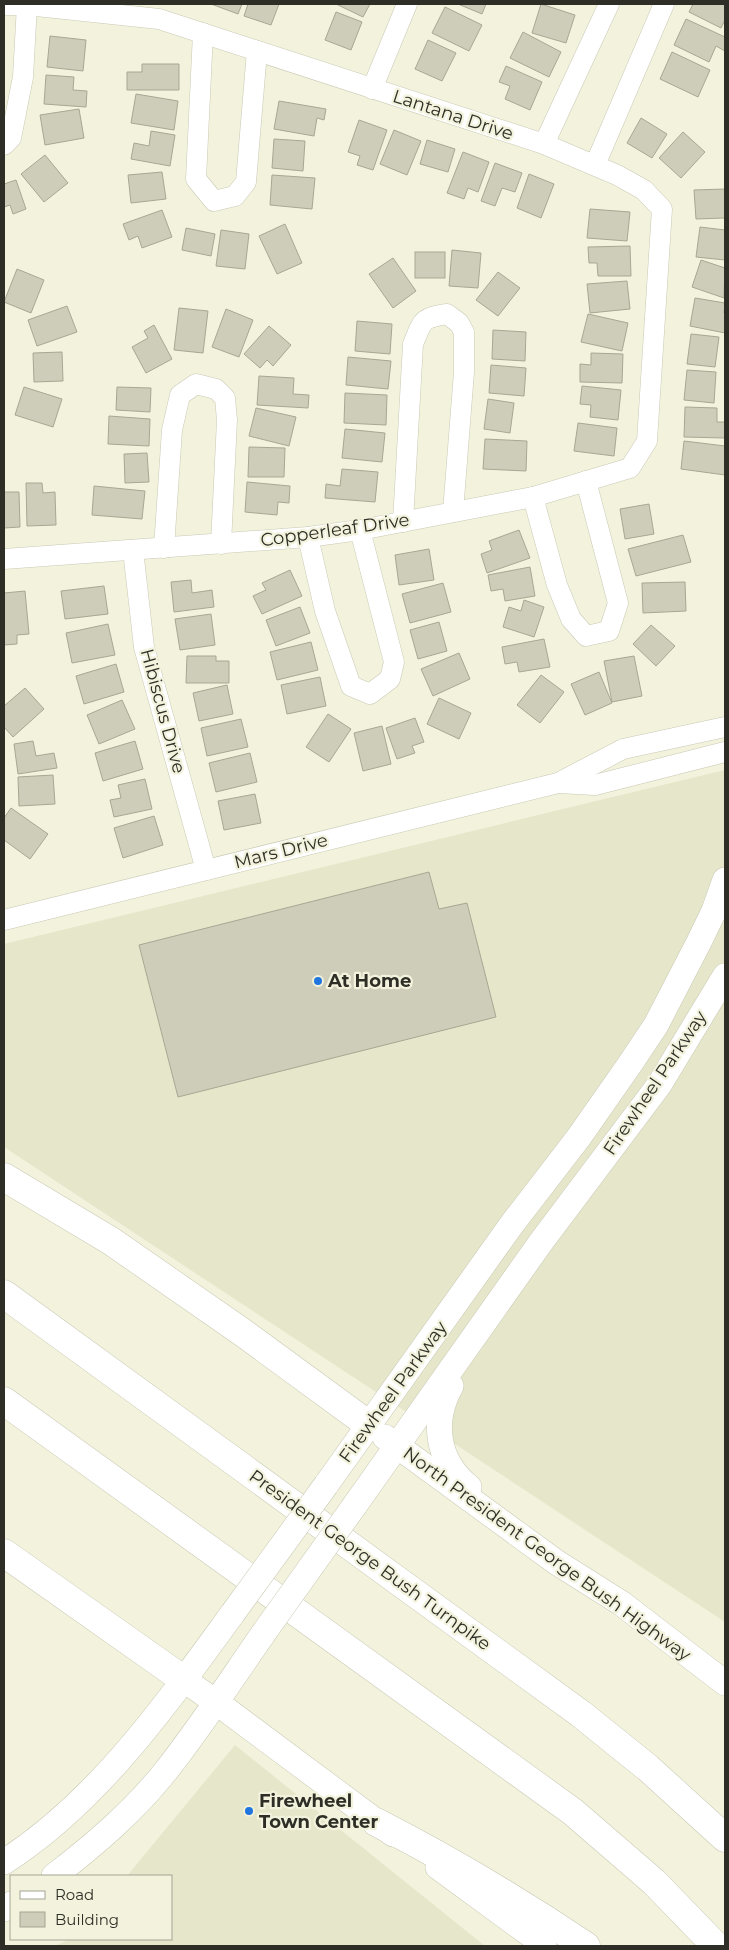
<svg xmlns="http://www.w3.org/2000/svg" width="729" height="1950" viewBox="0 0 729 1950" font-family="Montserrat,sans-serif">
	<style>
		.built { fill: #e6e6ca }
		.building { fill: #cdcdb9; stroke: #a7a793 }
		.lines { fill: none; stroke-linecap: round; stroke-linejoin: round }
		.minor-casing { stroke: #cac9b5; stroke-width: 21 }
		.major-casing { stroke: #cac9b5; stroke-width: 26 }
		.highway-casing { stroke: #cac9b5; stroke-width: 29 }
		.minor { stroke: #fff; stroke-width: 20 }
		.major { stroke: #fff; stroke-width: 25 }
		.highway { stroke: #fff; stroke-width: 28 }
		.major-bridge-casing { stroke: #cac9b5; stroke-width: 26; stroke-linecap: butt }
		.major-bridge { stroke: #fff; stroke-width: 25 }
		.poi-dot { fill: #2175df; stroke: #f2f2dd; stroke-width: 2 }
		.labels { text-anchor: middle; stroke-width: 4.5; stroke-linejoin: round; paint-order: stroke }
		.street-label { font-size: 18px; fill: #2e2e26; stroke: #f2f2dd }
		.poi-label { font-size: 18px; font-weight: bold; fill: #2e2e26; stroke: #f2f2dd; text-anchor: start }
	</style>
	<rect width="100%" height="100%" fill="#f2f2dd"/>
	<g class="built">
		<path d="M725 770V1622L4 1147V944Z"/>
		<path d="M235 1745 485 1946H55L69 1939H171V1876H127Z"/>
	</g>
	<g class="building">
		<path d="M211 4H242L238 14Z"/>
		<path d="M248 4H279L271 25 244 16Z"/>
		<path d="M336 4H370L363 17Z"/>
		<path d="M458 4H486L482 14Z"/>
		<path d="M541 4 575 15 566 43 532 33Z"/>
		<path d="M693 4H725V20L721 28 689 12Z"/>
		<path d="M445 7 482 25 469 51 432 33Z"/>
		<path d="M336 12 362 22 351 50 325 40Z"/>
		<path d="M686 19 725 37V51L716 46 709 62 674 45Z"/>
		<path d="M523 32 561 52 549 77 510 58Z"/>
		<path d="M50 36 86 40 83 71 47 67Z"/>
		<path d="M428 40 456 53 442 81 415 69Z"/>
		<path d="M672 52 710 70 698 97 660 79Z"/>
		<path d="M142 64H179V90H127V72H142Z"/>
		<path d="M506 66 542 82 530 110 505 99 510 86 499 82Z"/>
		<path d="M46 75 74 77 73 90 87 91 86 107 44 104Z"/>
		<path d="M136 94 178 101 174 130 131 123Z"/>
		<path d="M279 101 326 109 324 120 317 118 314 136 274 129Z"/>
		<path d="M79 109 84 138 45 145 40 115Z"/>
		<path d="M641 118 667 134 652 158 627 143Z"/>
		<path d="M359 120 387 130 373 170 357 165 360 156 348 152Z"/>
		<path d="M394 130 421 141 407 175 380 164Z"/>
		<path d="M151 131 175 135 170 166 131 159 134 143 149 146Z"/>
		<path d="M683 132 705 152 681 178 659 158Z"/>
		<path d="M274 139 305 141 303 171 272 168Z"/>
		<path d="M427 140 455 149 448 172 420 164Z"/>
		<path d="M463 152 489 162 478 192 468 188 464 199 447 193Z"/>
		<path d="M45 155 68 183 44 202 21 174Z"/>
		<path d="M495 163 522 173 515 192 502 188 495 206 481 201Z"/>
		<path d="M162 172 166 199 131 203 128 175Z"/>
		<path d="M529 174 554 184 541 218 517 208Z"/>
		<path d="M272 175 315 178 312 209 270 205Z"/>
		<path d="M16 180 26 209 13 214 10 205 4 207V184Z"/>
		<path d="M725 189V218L696 219 694 190Z"/>
		<path d="M590 209 630 212 627 241 587 238Z"/>
		<path d="M162 210 172 237 142 248 138 236 129 240 123 224Z"/>
		<path d="M285 224 302 263 277 274 259 236Z"/>
		<path d="M700 227 725 230V260L696 257Z"/>
		<path d="M186 228 215 234 211 256 182 250Z"/>
		<path d="M221 230 249 234 245 269 216 266Z"/>
		<path d="M630 246 631 276H598L597 263H589L588 247Z"/>
		<path d="M452 250 481 253 478 288 449 286Z"/>
		<rect x="415" y="252" width="30" height="26"/>
		<path d="M393 258 416 291 393 308 369 274Z"/>
		<path d="M701 260 725 268 724 298 692 287Z"/>
		<path d="M17 269 44 280 31 313 4 302Z"/>
		<path d="M498 272 520 288 498 316 476 300Z"/>
		<path d="M627 281 630 309 590 313 587 284Z"/>
		<path d="M695 298 725 303 724 313H725V333L690 326Z"/>
		<path d="M67 306 77 332 37 346 28 320Z"/>
		<path d="M179 308 208 311 203 353 174 350Z"/>
		<path d="M226 309 253 320 239 357 212 347Z"/>
		<path d="M588 314 628 323 622 351 581 342Z"/>
		<path d="M357 321 392 324 390 354 355 351Z"/>
		<path d="M154 325 172 359 146 373 132 347 148 338 144 331Z"/>
		<path d="M269 326 291 345 273 366 267 360 260 368 244 354Z"/>
		<path d="M493 330 526 332 525 361 492 359Z"/>
		<path d="M691 334 719 337 715 367 687 364Z"/>
		<path d="M62 352 63 381 34 382 33 353Z"/>
		<path d="M591 353 623 354 622 383 580 382V364L591 365Z"/>
		<path d="M348 357 391 361 388 389 346 385Z"/>
		<path d="M491 365 526 368 524 396 489 393Z"/>
		<path d="M687 370 716 372 714 403 684 400Z"/>
		<path d="M259 376 294 378 293 394 309 395 308 408 257 405Z"/>
		<path d="M582 386 621 390 618 420 590 417 591 405 580 404Z"/>
		<path d="M24 387 62 399 53 427 15 415Z"/>
		<path d="M117 387 151 388 150 412 116 410Z"/>
		<path d="M345 393 387 395 386 425 344 423Z"/>
		<path d="M488 399 514 403 510 433 484 429Z"/>
		<path d="M685 407 717 408V422H725V438L684 437Z"/>
		<path d="M256 408 296 417 289 446 249 436Z"/>
		<path d="M109 416 150 419 149 446 108 444Z"/>
		<path d="M578 423 617 428 614 456 574 451Z"/>
		<path d="M345 429 385 433 382 462 342 458Z"/>
		<path d="M485 439 527 441 526 471 483 469Z"/>
		<path d="M684 441 725 446V475L681 469Z"/>
		<path d="M249 447 285 448 284 477H248Z"/>
		<path d="M147 453 149 482 125 483 124 454Z"/>
		<path d="M342 469 378 472 375 502 325 498 326 484 340 486Z"/>
		<path d="M247 482 290 486 289 503 278 502 277 515 245 512Z"/>
		<path d="M26 483H42L43 493 55 492 56 525 27 526Z"/>
		<path d="M94 486 145 491 142 519 92 515Z"/>
		<path d="M4 492H19L20 527 4 528Z"/>
		<path d="M649 504 654 534 625 539 620 509Z"/>
		<path d="M519 530 530 558 487 573 481 554 492 550 489 541Z"/>
		<path d="M683 535 691 562 636 576 628 549Z"/>
		<path d="M429 549 434 580 399 585 395 555Z"/>
		<path d="M530 567 535 596 505 601 503 589 491 591 488 575Z"/>
		<path d="M290 570 302 596 262 614 253 596 266 590 262 583Z"/>
		<path d="M191 580 192 593 212 590 214 607 174 612 171 582Z"/>
		<path d="M685 582 686 611 643 613 642 583Z"/>
		<path d="M443 583 451 612 410 623 402 594Z"/>
		<path d="M104 586 108 614 65 619 61 591Z"/>
		<path d="M25 591 29 634 17 635V644L4 645V593Z"/>
		<path d="M524 600 544 607 534 637 503 627 509 607 521 611Z"/>
		<path d="M300 607 310 633 276 646 266 620Z"/>
		<path d="M211 614 215 645 180 650 175 619Z"/>
		<path d="M439 622 447 651 418 659 410 630Z"/>
		<path d="M108 624 115 655 72 663 66 633Z"/>
		<path d="M651 625 675 646 656 666 633 644Z"/>
		<path d="M544 639 550 667 519 672 517 662 505 664 502 647Z"/>
		<path d="M311 642 318 670 277 680 270 652Z"/>
		<path d="M459 653 470 679 433 696 421 669Z"/>
		<path d="M187 656H216V661H229V683H186Z"/>
		<path d="M634 656 642 696 612 702 604 661Z"/>
		<path d="M116 664 124 692 84 704 76 676Z"/>
		<path d="M599 672 612 703 585 715 571 684Z"/>
		<path d="M541 675 564 692 540 723 517 705Z"/>
		<path d="M320 677 326 706 287 714 281 685Z"/>
		<path d="M227 685 233 714 199 721 193 693Z"/>
		<path d="M25 688 44 709 13 737 4 727V706Z"/>
		<path d="M439 698 471 713 459 739 427 724Z"/>
		<path d="M122 700 135 729 99 744 87 715Z"/>
		<path d="M328 714 351 729 329 762 306 747Z"/>
		<path d="M415 718 424 742 412 746 415 753 397 759 386 728Z"/>
		<path d="M241 719 248 747 207 756 201 728Z"/>
		<path d="M382 726 391 764 363 771 354 733Z"/>
		<path d="M33 741 36 756 54 753 57 768 18 774 14 744Z"/>
		<path d="M135 741 143 769 103 781 95 753Z"/>
		<path d="M250 753 257 782 216 792 209 763Z"/>
		<path d="M53 775 55 804 19 806 18 777Z"/>
		<path d="M145 779 152 809 114 817 110 800 121 798 118 785Z"/>
		<path d="M255 794 261 823 224 830 218 801Z"/>
		<path d="M11 808 48 834 30 859 4 840V818Z"/>
		<path d="M154 816 163 845 123 858 114 828Z"/>
		<path d="M429 872 439 909 467 903 496 1017 178 1097 139 945Z"/>
	</g>
	<g class="lines">
		<g class="minor-casing">
			<g id="minor">
				<path d="M4 5H27L159 19 544 144 617 175 644 190 662 209 647 441 630 468 533 497 360 530 308 537 4 559"/>
				<path d="M203 33 196 179 214 201 235 196 246 182 257 51"/>
				<path d="M372 89 407 4"/>
				<path d="M544 144 609 4"/>
				<path d="M4 145 11 138 23 77 27 5"/>
				<path d="M595 165 664 4"/>
				<path d="M533 497 557 585 571 619 586 636 609 631 618 603 586 481"/>
				<path d="M403 522 413 344C423 320 421 318 447 314L459 323 464 332V372L453 512"/>
				<path d="M308 537 325 611 351 686 370 694 390 679 394 662 360 530"/>
				<path d="M164 548 172 430 180 395 196 384 216 389 225 398 227 420 221 544"/>
				<path d="M133 550 144 647 206 870"/>
				<path d="M558 783 595 785 725 752"/>
				<path d="M4 920 558 783 623 749 725 727"/>
			</g>
		</g>
		<g class="major-casing">
			<g id="major">
				<path d="M451 1386C431 1422 437 1461 469 1487"/>
				<path d="M385 1437 556 1562 621 1603 725 1683"/>
				<path d="M326 1485 512 1224 579 1137 630 1064 656 1025 699 942 714 911 725 880"/>
				<path d="M355 1505 541 1242 659 1085 725 976"/>
				<path d="M184 1680 216 1702 393 1834"/>
				<path d="M4 1862C99 1801 167 1703 233 1613"/>
				<path d="M438 1867 531 1935 544 1946"/>
				<path d="M54 1876C94 1845 133 1812 165 1772 200 1728 231 1680 263 1634"/>
				<path d="M4 1909 11 1904"/>
			</g>
		</g>
		<g class="highway-casing">
			<g id="highway">
				<path d="M4 1177 111 1241 242 1332 369 1425"/>
				<path d="M4 1294 581 1714 648 1768 725 1838"/>
				<path d="M4 1401 573 1812 654 1882 716 1946"/>
				<path d="M4 1553 184 1680"/>
				<path d="M376 1822C448 1859 519 1901 586 1946"/>
			</g>
		</g>
		<use href="#minor" class="minor"/>
		<use href="#major" class="major"/>
		<use href="#highway" class="highway"/>
		<g class="major-bridge-casing">
			<g id="major-bridge">
				<path d="M233 1613 326 1485"/>
				<path d="M263 1634 355 1505"/>
			</g>
		</g>
		<use href="#major-bridge" class="major-bridge"/>
	</g>
	<g class="poi-dot">
		<circle cx="318" cy="981" r="5"/>
		<circle cx="249" cy="1811" r="5"/>
	</g>
	<g class="labels">
		<g class="street-label">
			<text transform="translate(453 115) rotate(18)" y="6">Lantana Drive</text>
			<text transform="translate(335 530) rotate(-8)" y="6">Copperleaf Drive</text>
			<text transform="translate(163 711) rotate(75)" y="6">Hibiscus Drive</text>
			<text transform="translate(281 851) rotate(-14)" y="6">Mars Drive</text>
			<text transform="translate(655 1083) rotate(-56)" y="6">Firewheel Parkway</text>
			<text transform="translate(393 1392) rotate(-54)" y="6">Firewheel Parkway</text>
			<text transform="translate(547 1554) rotate(36)" y="6">North President George Bush Highway</text>
			<text transform="translate(370 1560) rotate(36)" y="6">President George Bush Turnpike</text>
		</g>
		<g class="poi-label">
			<text x="328" y="987">At Home</text>
			<text x="259" y="1807">Firewheel<tspan x="259" dy="21">Town Center</tspan></text>
		</g>
	</g>
	<rect width="729" height="1950" fill="none" stroke="#2e2e26" stroke-width="10"/>
	<rect x="10" y="1875" width="162" height="65" fill="#f2f2dd" stroke="#a4a494"/>
	<rect x="20" y="1891" width="25" height="8" fill="#ffffff" stroke="#a4a494"/>
	<text x="55" y="1900" font-size="15" fill="#2e2e26">Road</text>
	<rect x="20" y="1912" width="25" height="15" fill="#cdcdb9" stroke="#a4a494"/>
	<text x="55" y="1925" font-size="15" fill="#2e2e26">Building</text>
</svg>
